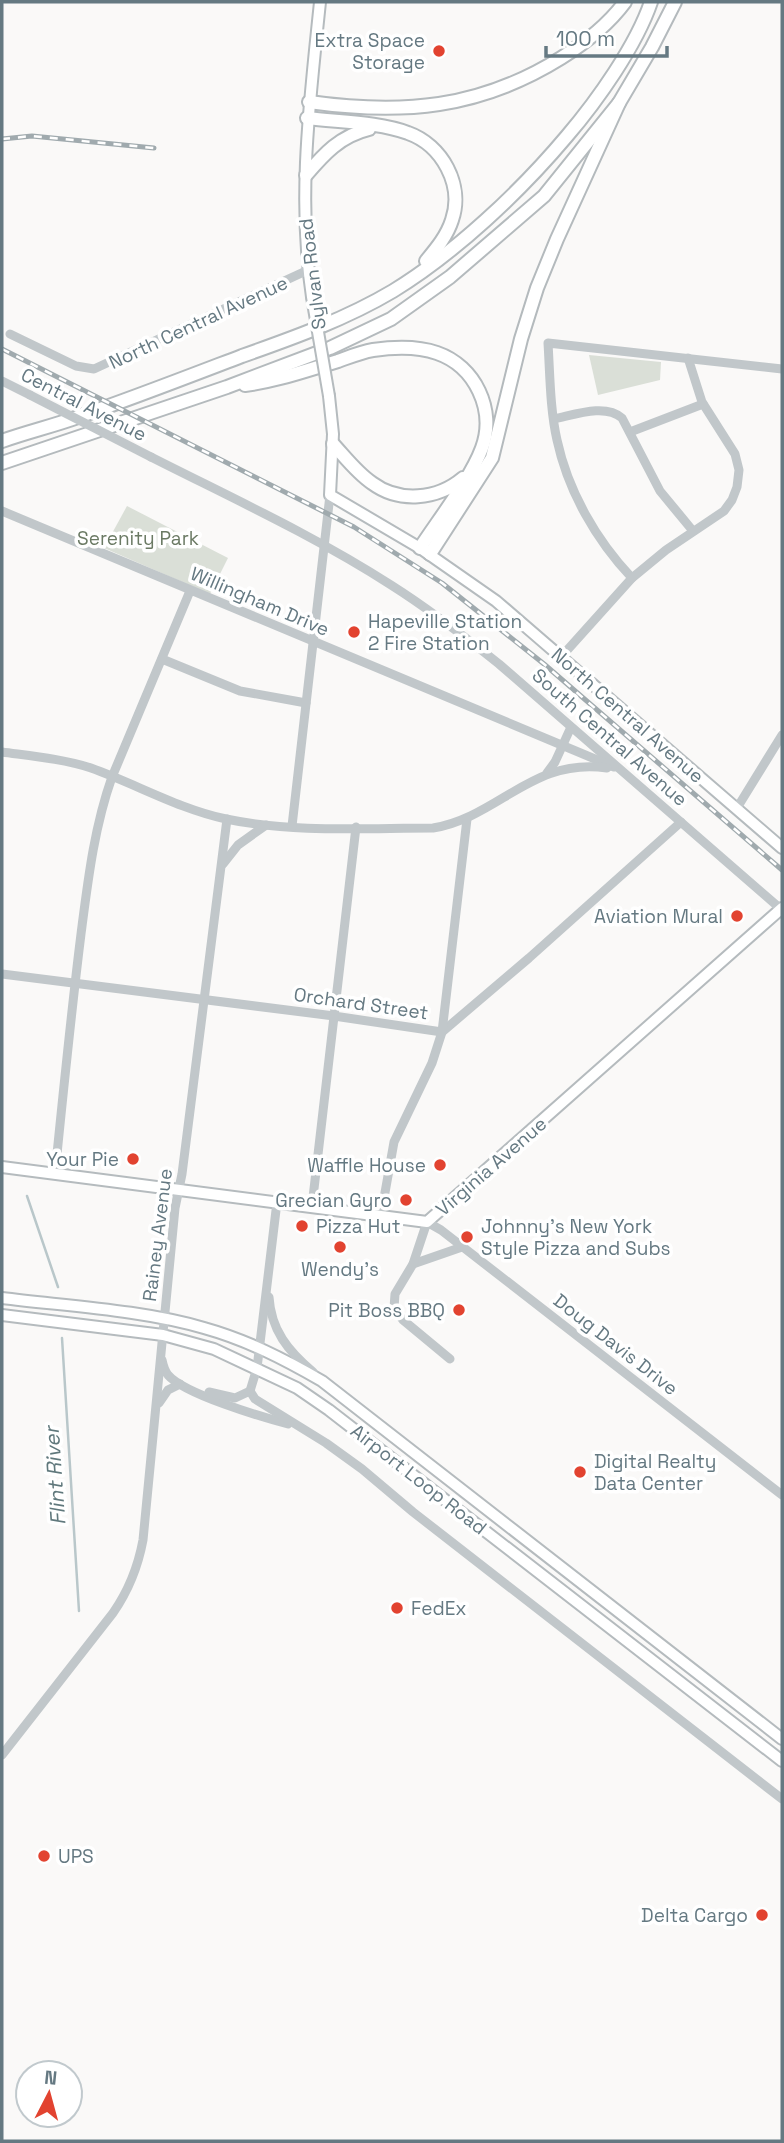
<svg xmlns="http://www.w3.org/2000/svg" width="784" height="2143" viewBox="0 0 784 2143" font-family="'Space Grotesk',sans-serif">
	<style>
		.green { fill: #dadfd7 }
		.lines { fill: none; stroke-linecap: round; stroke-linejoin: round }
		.stream { stroke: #b9c7ca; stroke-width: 2.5 }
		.major-casing { stroke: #b5bbbe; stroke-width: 14 }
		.highway-casing { stroke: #b4babd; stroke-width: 16 }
		.minor { stroke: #c1c7ca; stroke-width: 9 }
		.major { stroke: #fff; stroke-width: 10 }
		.highway { stroke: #fff; stroke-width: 12 }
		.rail-casing { stroke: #a0aaae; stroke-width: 5 }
		.rail { stroke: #fff; stroke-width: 2.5; stroke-dasharray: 8; stroke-linecap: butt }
		.major-bridge-casing { stroke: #b5bbbe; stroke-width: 14; stroke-linecap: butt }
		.minor-bridge { stroke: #c1c7ca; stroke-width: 9 }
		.major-bridge { stroke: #fff; stroke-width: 10 }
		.poi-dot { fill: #e24330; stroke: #fff; stroke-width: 2.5 }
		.labels { text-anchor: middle; stroke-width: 7; stroke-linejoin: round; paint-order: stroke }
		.poi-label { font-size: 19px; fill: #657982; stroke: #fff; text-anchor: end }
		.street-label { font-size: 19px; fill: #657982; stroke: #fff }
		.park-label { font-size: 19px; fill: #6b7a64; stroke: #fff }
		.water-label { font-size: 21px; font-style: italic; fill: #60787c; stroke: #fff }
	</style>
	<rect width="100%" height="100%" fill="#faf9f8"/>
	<g class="green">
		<path d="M589 355 661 362 660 380 598 395Z"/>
		<path d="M127 506 228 558 210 594 104 548Z"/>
	</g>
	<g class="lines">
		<g class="stream">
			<path d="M27 1196 58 1287"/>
			<path d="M62 1338 79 1611"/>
		</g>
		<g class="major-casing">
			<g id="major">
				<path d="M312 297C297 198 310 100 320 2"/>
				<path d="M329 396 333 434 330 495 420 548 496 601 782 848"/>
				<path d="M2 1167 427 1222 782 908"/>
				<path d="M2 1298C66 1306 143 1310 204 1328 247 1340 284 1359 322 1381L782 1739"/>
				<path d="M2 1315 163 1335 214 1349 297 1388 329 1410 782 1761"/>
			</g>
		</g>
		<g class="highway-casing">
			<g id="highway">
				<path d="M309 102C402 115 479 109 561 58 585 43 608 25 625 2"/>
				<path d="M307 118C338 122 379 122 408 133 442 145 464 185 452 220 447 236 436 249 426 261"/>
				<path d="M306 175C324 154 340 136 369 129"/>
				<path d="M245 385C277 381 307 370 338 361 349 357 361 352 373 350 394 347 417 346 437 353 475 366 496 410 482 448 471 478 439 519 420 548"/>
				<path d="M2 441C27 432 53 426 78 417 133 398 187 377 242 356 293 338 346 319 393 291 455 253 520 192 567 136 597 101 636 46 651 2"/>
				<path d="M333 444C345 457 357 473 372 483 399 503 437 500 463 478"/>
				<path d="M2 463 227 387 330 348 391 319 450 277 544 196 619 103"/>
				<path d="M430 554 492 458 521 339 537 288 557 239 619 103 652 47 675 2"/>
			</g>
		</g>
		<g class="minor">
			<path d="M10 334 76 366 94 369 308 270"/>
			<path d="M2 381 30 395"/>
			<path d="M554 419C574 415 605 403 622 418L660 491 693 531"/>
			<path d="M630 432 703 404"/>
			<path d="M151 457C232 498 315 536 391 585 429 609 464 636 499 664L782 910"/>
			<path d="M2 511 614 767"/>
			<path d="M632 578C596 540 568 491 557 440 550 409 550 375 548 343L782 369"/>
			<path d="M561 657 632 578 666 550 724 511 732 500 737 487 739 470 735 454 702 402 688 358"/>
			<path d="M162 659 240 691 306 703"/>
			<path d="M2 752C31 756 63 759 91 768 136 784 179 809 226 819 293 833 365 828 433 828 499 817 532 757 607 768"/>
			<path d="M547 773 555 762 571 727"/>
			<path d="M737 808 782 735"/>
			<path d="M292 826 330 495"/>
			<path d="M223 864 238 845 266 825"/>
			<path d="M2 974 334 1016 442 1032 529 958 681 822"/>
			<path d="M55 1174C63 1094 71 1014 81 934 88 880 94 828 112 777L190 591"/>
			<path d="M312 1206 356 827"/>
			<path d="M381 1215 394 1142 432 1063 442 1032 467 819"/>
			<path d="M413 1264 462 1247"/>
			<path d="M269 1297C271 1330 288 1351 313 1372"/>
			<path d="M450 1359 403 1320 394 1308 395 1294 413 1264 427 1222 441 1230 782 1495"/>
			<path d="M162 1360C163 1365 164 1370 168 1375 184 1394 262 1417 288 1424"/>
			<path d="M250 1391 255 1399 326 1443 362 1469 413 1512 782 1799"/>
			<path d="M250 1391 257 1368 277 1202"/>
			<path d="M209 1392 235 1398 250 1391"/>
			<path d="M159 1403 168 1390 180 1384"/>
			<path d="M2 1755 113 1613C129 1590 138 1567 143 1540L175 1208 182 1174 227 819"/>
		</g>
		<use href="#major" class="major"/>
		<use href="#highway" class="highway"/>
		<g class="rail-casing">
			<g id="rail">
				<path d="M2 139 32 136 154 148"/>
				<path d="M2 349 354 527 442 583 544 664 782 870"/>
			</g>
		</g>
		<use href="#rail" class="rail"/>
		<g class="major-bridge-casing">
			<path id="major-bridge" d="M312 297 329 396"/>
		</g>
		<path class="minor-bridge" d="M30 395 151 457"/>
		<use href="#major-bridge" class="major-bridge"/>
	</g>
	<g class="poi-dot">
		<circle cx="439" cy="51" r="7"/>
		<circle cx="354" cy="632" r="7"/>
		<circle cx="737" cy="916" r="7"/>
		<circle cx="133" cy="1159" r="7"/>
		<circle cx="440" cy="1165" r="7"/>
		<circle cx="406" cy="1200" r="7"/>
		<circle cx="302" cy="1226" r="7"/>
		<circle cx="467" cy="1237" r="7"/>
		<circle cx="340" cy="1247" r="7"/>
		<circle cx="459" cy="1310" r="7"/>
		<circle cx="580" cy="1472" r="7"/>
		<circle cx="397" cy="1608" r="7"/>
		<circle cx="44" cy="1856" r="7"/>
		<circle cx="762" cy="1915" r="7"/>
	</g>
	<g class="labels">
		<g class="poi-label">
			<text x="425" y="47">Extra Space<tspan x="425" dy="22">Storage</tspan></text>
			<text x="368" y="628" text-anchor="start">Hapeville Station<tspan x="368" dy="22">2 Fire Station</tspan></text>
			<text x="723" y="923">Aviation Mural</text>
			<text x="119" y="1166">Your Pie</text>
			<text x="426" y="1172">Waffle House</text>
			<text x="392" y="1207">Grecian Gyro</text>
			<text x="316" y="1233" text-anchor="start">Pizza Hut</text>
			<text x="481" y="1233" text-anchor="start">Johnny's New York<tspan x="481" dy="22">Style Pizza and Subs</tspan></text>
			<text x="340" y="1276" text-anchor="middle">Wendy's</text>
			<text x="445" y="1317">Pit Boss BBQ</text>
			<text x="594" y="1468" text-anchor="start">Digital Realty<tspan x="594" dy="22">Data Center</tspan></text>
			<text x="411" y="1615" text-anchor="start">FedEx</text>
			<text x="58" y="1863" text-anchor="start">UPS</text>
			<text x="748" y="1922">Delta Cargo</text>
		</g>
		<g class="street-label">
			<text transform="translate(312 274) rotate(-97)" y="7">Sylvan Road</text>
			<text transform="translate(198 322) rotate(-25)" y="7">North Central Avenue</text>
			<text transform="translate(84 404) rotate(27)" y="7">Central Avenue</text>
			<text transform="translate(260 601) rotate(23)" y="7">Willingham Drive</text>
			<text transform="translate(628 715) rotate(41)" y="7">North Central Avenue</text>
			<text transform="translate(610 737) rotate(41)" y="7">South Central Avenue</text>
			<text transform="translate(361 1003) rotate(8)" y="7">Orchard Street</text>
			<text transform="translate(491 1166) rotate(-41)" y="7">Virginia Avenue</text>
			<text transform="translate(157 1235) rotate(-83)" y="7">Rainey Avenue</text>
			<text transform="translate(616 1344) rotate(38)" y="7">Doug Davis Drive</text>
			<text transform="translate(419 1479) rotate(38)" y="7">Airport Loop Road</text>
		</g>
		<g class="park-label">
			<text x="138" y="545">Serenity Park</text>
		</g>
		<g class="water-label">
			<text transform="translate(55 1476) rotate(-94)" y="7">Flint River</text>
		</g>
	</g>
	<rect width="784" height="2143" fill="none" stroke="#657982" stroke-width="7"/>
	<g transform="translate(49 2094) rotate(6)"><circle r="33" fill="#ffffff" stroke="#c1c9cd" stroke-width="2"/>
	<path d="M0-5L12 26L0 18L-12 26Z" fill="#e24330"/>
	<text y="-10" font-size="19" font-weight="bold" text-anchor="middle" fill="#657982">N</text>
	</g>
	<path d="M546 46v10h121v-10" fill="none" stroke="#657982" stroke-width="3.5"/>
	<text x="556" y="46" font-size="21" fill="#657982" stroke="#ffffff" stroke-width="5" paint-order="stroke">100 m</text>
</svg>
